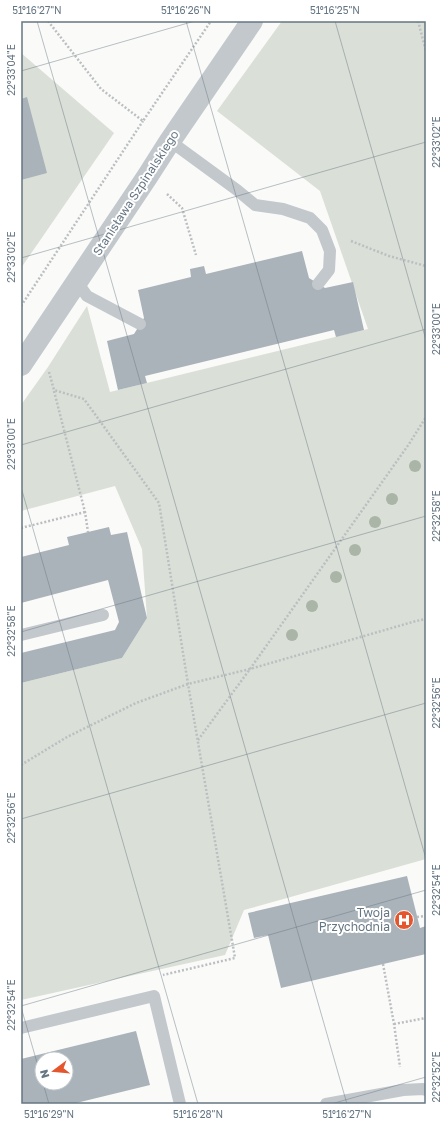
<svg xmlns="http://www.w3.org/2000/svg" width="447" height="1125" viewBox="0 0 447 1125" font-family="'Golos Text',sans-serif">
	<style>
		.green { fill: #dadfd7 }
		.building { fill: #aab3b9; fill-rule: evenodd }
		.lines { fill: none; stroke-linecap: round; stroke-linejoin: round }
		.path { stroke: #bbbfc2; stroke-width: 2.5; stroke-dasharray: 2 2; stroke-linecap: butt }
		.service { stroke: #c3c8cc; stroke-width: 12 }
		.minor { stroke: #c3c8cc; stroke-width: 22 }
		.tree { fill: #aab4a7 }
		.ticks { fill: none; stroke: #657683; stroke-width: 1; stroke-opacity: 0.45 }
		.labels { text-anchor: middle; stroke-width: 4; stroke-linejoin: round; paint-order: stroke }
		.street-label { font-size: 12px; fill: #657683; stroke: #fff }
		.poi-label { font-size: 12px; fill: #657683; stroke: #fff; text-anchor: end }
		.neatline { fill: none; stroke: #657683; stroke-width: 1.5 }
		.ticks-label { font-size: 10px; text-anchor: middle; fill: #657683 }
	</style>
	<rect width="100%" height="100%" fill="#fafaf8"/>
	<g class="green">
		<path d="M282 21H426V859L244 910 225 955 21 1000V683L122 658 147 618 142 549 115 486 21 511V405L48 367 87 306 110 392 368 329 320 191 217 111Z"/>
		<path d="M21 53 114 133 21 268Z"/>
	</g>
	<g class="building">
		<path d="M27 97 47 173 21 180V99Z"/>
		<path d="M302 251 309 278 325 288 353 282 364 330 336 337 334 330 145 376 147 383 118 390 107 341 134 334 144 318 138 290 191 277 190 269 204 266 206 274Z"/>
		<path d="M109 527 111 535 127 532 147 618 122 658 21 683V653L115 630 119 622 108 580 21 603V557L69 545 67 537Z"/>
		<path d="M407 876 420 928 426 926V954L281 988 268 935 254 938 248 913Z"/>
		<path d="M136 1031 150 1085 72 1104H21V1059ZM42 1059H66V1083H42Z"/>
	</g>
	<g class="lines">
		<g class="path">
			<path d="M48 21 101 89 143 121 211 21"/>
			<path d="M418 21 426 51"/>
			<path d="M167 194 182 208 196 255"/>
			<path d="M351 241 389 256 426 266"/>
			<path d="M21 306 143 121"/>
			<path d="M49 372 54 390 84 399 159 503 188 684 235 958 163 975"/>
			<path d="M54 391 85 512 88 532"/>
			<path d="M21 528 85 512"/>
			<path d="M198 740 250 669 409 444 426 417"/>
			<path d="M21 765 67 737 136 703 188 684 250 669 416 621 426 619"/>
			<path d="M417 917 426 916"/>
			<path d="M383 964 394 1024 400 1067"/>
			<path d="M394 1024 426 1018"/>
		</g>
		<g class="service">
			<path d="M170 141 237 190 255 205 283 209 310 218 322 230 330 251 329 270 318 284"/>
			<path d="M77 282 87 296 140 324"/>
			<path d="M21 635 103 615"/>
			<path d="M21 1028 154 996 180 1104"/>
			<path d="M326 1104 403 1090 423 1089 426 1090"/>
		</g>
		<path class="minor" d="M21 365 147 177 170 141 252 21"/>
	</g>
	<g class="tree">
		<circle cx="415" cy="466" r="6"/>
		<circle cx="392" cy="499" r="6"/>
		<circle cx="375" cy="522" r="6"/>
		<circle cx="355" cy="550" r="6"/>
		<circle cx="336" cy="577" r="6"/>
		<circle cx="312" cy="606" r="6"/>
		<circle cx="292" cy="635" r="6"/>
	</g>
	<path class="ticks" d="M37 21 347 1104M186 21 426 859M335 21 426 340M21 71 195 21M21 258 426 142M21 445 426 329M21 487 198 1104M21 632 426 516M21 819 426 703M21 1006 426 890M21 1007 42 1080M43 1083 49 1104M331 1104 426 1077"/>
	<defs>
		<g id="hospital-disc" transform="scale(1)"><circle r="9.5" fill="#e4572e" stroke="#fff"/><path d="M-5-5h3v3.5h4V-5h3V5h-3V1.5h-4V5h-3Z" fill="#fff"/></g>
	</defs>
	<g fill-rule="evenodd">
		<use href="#hospital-disc" x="404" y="920"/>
	</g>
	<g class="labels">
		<g class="street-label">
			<text transform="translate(136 193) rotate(-57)" y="4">Stanisława Szpinalskiego</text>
		</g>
		<g class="poi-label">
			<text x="390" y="917">Twoja<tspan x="390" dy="14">Przychodnia</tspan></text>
		</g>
	</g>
	<rect width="447" height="1125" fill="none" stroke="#ffffff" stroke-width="44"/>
	<g transform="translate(54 1071) rotate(254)"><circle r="19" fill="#ffffff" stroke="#c1c8cd"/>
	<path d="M0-3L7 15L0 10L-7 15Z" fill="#e4572e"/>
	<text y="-6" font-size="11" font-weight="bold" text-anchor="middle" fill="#657683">N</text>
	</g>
	<rect x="22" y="22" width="403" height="1081" class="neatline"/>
	<g class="ticks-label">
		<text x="37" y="14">51°16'27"N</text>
		<text x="186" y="14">51°16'26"N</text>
		<text x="335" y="14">51°16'25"N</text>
		<text transform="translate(11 70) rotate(-90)" y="4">22°33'04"E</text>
		<text transform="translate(436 142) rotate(-90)" y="4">22°33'02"E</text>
		<text transform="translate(11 257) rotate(-90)" y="4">22°33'02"E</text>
		<text transform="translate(436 329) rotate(-90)" y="4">22°33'00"E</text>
		<text transform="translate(11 444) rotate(-90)" y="4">22°33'00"E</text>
		<text transform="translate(436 516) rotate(-90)" y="4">22°32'58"E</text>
		<text transform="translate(11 631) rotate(-90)" y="4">22°32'58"E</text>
		<text transform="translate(436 703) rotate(-90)" y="4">22°32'56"E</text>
		<text transform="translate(11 818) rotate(-90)" y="4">22°32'56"E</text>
		<text transform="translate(436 890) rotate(-90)" y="4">22°32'54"E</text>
		<text transform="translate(11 1005) rotate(-90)" y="4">22°32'54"E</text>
		<text transform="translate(436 1077) rotate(-90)" y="4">22°32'52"E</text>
		<text x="49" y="1118">51°16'29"N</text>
		<text x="198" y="1118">51°16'28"N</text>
		<text x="347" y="1118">51°16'27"N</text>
	</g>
</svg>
